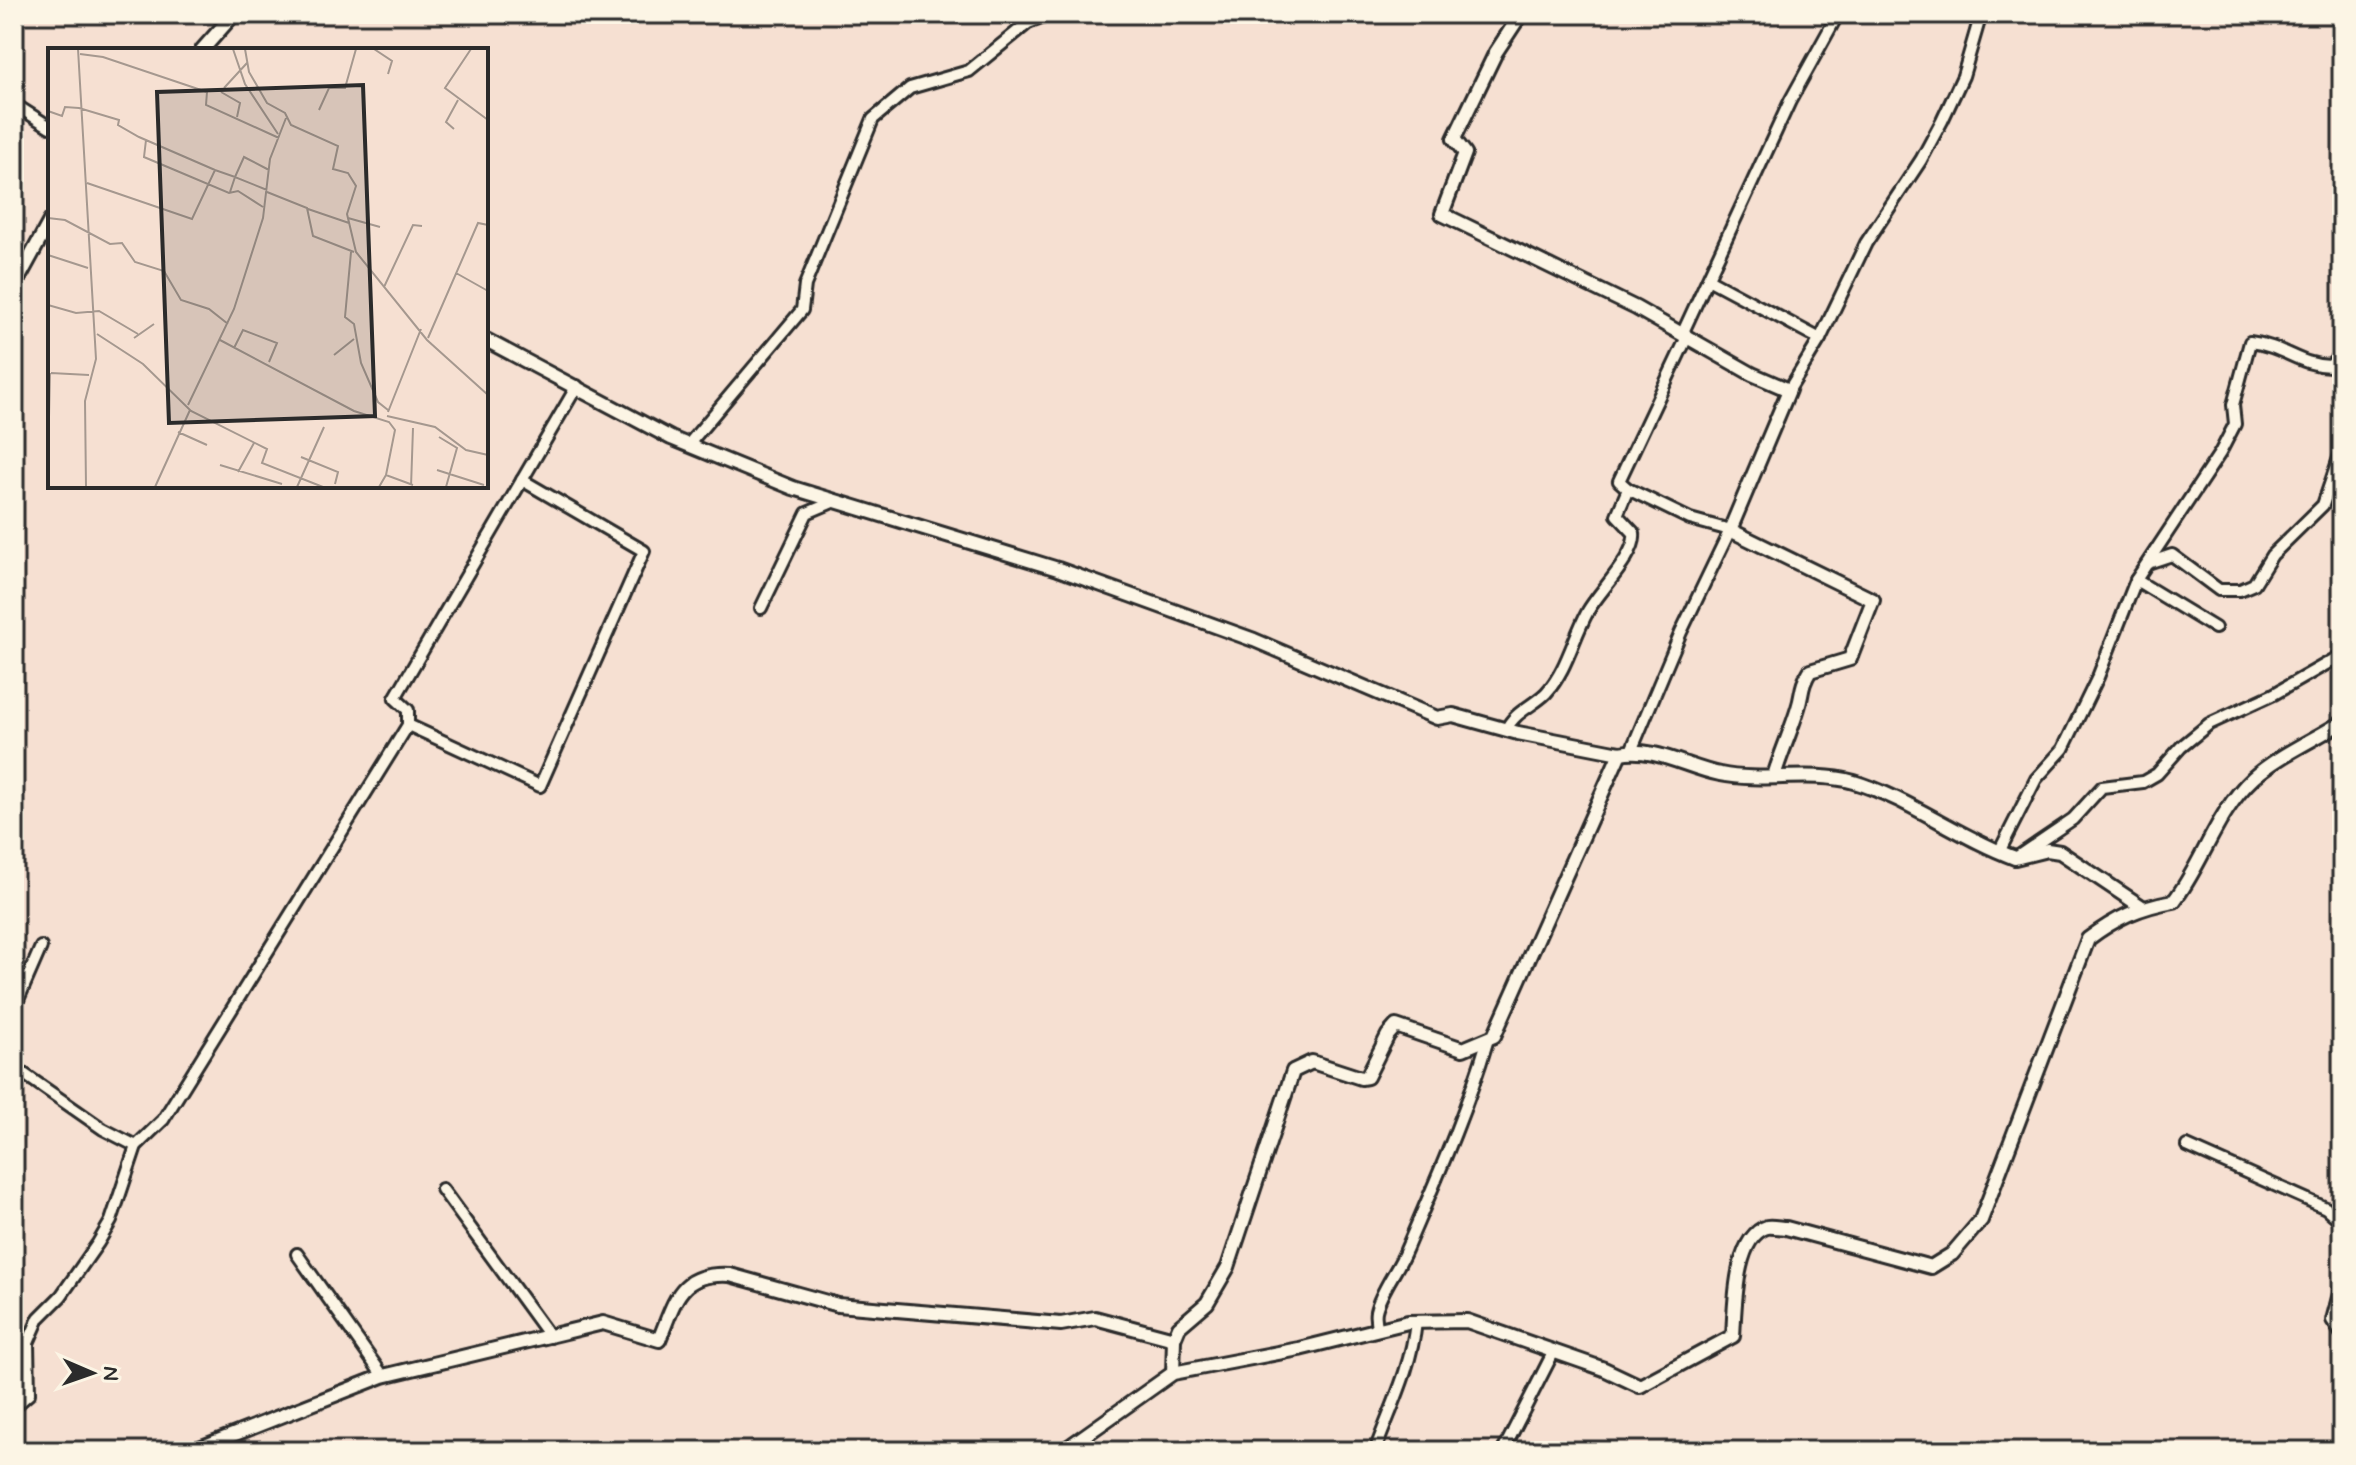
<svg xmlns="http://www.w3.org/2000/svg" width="2356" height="1465" viewBox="0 0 2356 1465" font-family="Mynerve,sans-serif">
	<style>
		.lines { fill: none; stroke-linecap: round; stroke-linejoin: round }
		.minor-casing { stroke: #2b2b2b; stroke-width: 16 }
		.tertiary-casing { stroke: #2b2b2b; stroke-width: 18 }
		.minor { stroke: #fcf5e5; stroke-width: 10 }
		.tertiary { stroke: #fcf5e5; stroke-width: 12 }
		.inset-road { fill: none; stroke: #a5988f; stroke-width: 2 }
		.view { fill: #2b2b2b; fill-opacity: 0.15; stroke: #2b2b2b; stroke-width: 4 }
		.inset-edge { fill: none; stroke: #2b2b2b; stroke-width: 4 }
	</style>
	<rect width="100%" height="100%" fill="#f6e0d2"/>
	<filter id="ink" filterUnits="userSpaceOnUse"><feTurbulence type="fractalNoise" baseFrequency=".0125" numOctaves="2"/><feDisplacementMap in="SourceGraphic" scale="16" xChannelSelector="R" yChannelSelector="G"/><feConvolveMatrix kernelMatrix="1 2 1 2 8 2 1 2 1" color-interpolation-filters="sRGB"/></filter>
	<g filter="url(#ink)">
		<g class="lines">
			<g class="minor-casing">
				<g id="minor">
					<path d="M14 104 50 127"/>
					<path d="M1708 279 1820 339"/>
					<path d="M1789 390 1820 339 1866 243 1921 160 1942 121 1963 76 1981 14"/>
					<path d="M688 445 802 310 805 285 873 119 910 88 969 71 1028 23 1052 14"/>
					<path d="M1628 489 1690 519 1730 530 1681 632 1631 751"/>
					<path d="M2148 563 2172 555 2219 590H2240L2254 584 2272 555 2323 505 2341 452"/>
					<path d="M2136 580 2215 628"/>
					<path d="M761 608 807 513 833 502"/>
					<path d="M408 725 540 786 644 551 522 480"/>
					<path d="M1506 730C1514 712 1533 706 1546 693 1567 670 1573 638 1588 611 1599 591 1637 555 1634 533L1617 515 1628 489 1619 481 1687 337 1684 330 1790 101 1838 14"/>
					<path d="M1999 852 2036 779 2063 749 2098 677 2136 580 2220 453 2235 424 2233 405 2250 342C2284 346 2298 365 2330 366L2342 354"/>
					<path d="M2020 855 2073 819 2102 787 2143 782 2157 774 2181 747 2209 724 2274 694 2342 655"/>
					<path d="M14 1009 41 947"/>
					<path d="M14 1067 103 1129 136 1146"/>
					<path d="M2187 1146 2326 1208 2342 1222"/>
					<path d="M442 1189 550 1337"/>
					<path d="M297 1254 383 1376"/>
					<path d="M2342 1282 2332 1320 2342 1335"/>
					<path d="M1378 1329C1376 1323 1375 1317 1376 1311 1381 1290 1398 1270 1406 1250 1435 1182 1466 1113 1487 1042"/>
					<path d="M14 1407 29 1394 28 1343 39 1318 61 1296 98 1243 111 1221 136 1146 163 1120 408 725V710L395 698 577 386"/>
					<path d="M1504 1449 1554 1351"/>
					<path d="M1375 1451C1391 1407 1411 1369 1416 1322"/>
				</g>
			</g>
			<g class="tertiary-casing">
				<g id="tertiary">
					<path d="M1521 14 1496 52 1454 139 1465 153 1442 214 1636 308 1752 374 1789 390 1730 530 1873 600 1850 659 1810 671C1800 687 1803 693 1798 708 1791 731 1781 753 1774 776"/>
					<path d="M202 50 234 14"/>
					<path d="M14 287 50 221"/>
					<path d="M486 340 671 438 793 488 1058 569 1254 640 1437 718 1453 715 1518 733 1620 753C1654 746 1688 768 1720 774 1764 783 1810 770 1854 782 1906 797 1962 839 2015 858L2047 850 2060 852 2142 907"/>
					<path d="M1173 1373 1174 1339 1179 1327 1207 1303 1228 1267 1293 1071 1312 1062 1361 1078 1367 1077 1388 1035 1396 1026 1463 1049 1494 1036 1620 753"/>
					<path d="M192 1451 383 1376 603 1323 659 1340C676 1299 679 1272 730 1275L838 1305 1061 1324 1095 1318 1174 1339"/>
					<path d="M1063 1451 1173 1373 1299 1349 1408 1322 1467 1321 1604 1369 1640 1386 1733 1336C1735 1308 1734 1237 1767 1227 1772 1226 1781 1228 1786 1228L1931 1267 1952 1254 1981 1220 2088 939C2116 918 2139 907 2174 901 2203 863 2217 811 2253 778 2277 756 2314 740 2342 722"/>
				</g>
			</g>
			<use href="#minor" class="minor"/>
			<use href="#tertiary" class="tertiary"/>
		</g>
	</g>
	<g transform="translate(48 48)">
		<rect width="440" height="440" fill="#f6e0d2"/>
		<path class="inset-road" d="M30 1 48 311 37 353 38 439M185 1 197 36 230 86M197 1 201 24 219 55 237 65 243 77 290 98 285 121 300 125 308 138 299 166 308 204 379 292 440 347M326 1 344 13 340 26M423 1 397 40 440 72M32 6 55 9 159 44 158 57 231 90M176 40 199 15M173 44 192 55 189 69M271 62 281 40H297L308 1M0 63 14 68 17 59 31 60 71 72 70 77 91 89 167 122M406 81 398 74 410 52M98 92 96 109 181 145 190 143 215 159M39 135 144 171 167 122 187 129 196 109 221 122M182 144 187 129 219 142M219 144 259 160 265 188 306 204M260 161 301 175M0 170 17 172 62 196 74 195 87 214 116 223 133 252 161 261 180 276M300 170 332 179M303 204 297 269 306 276 313 315 330 354 340 362M0 207 40 220M408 225 440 243M336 239 365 177 374 178M0 257 28 265 51 263 90 286M49 286 95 316 143 363 219 401 214 415 275 439M86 290 106 276M380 290 430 175 440 177M172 292 306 363 341 374 347 382 338 427M186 300 195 282 229 295 221 314M286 307 306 291M3 325 41 327M140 357 186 261 215 170 222 111 238 70M340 364 373 281M339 368 387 379 418 402 440 407M130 384 159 397M391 389 409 400 398 439M253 409 290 424 287 436M0 413 2 325M172 417 234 436M389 422 436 437M190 424 206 395M107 439 142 362M249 439 276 379M331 439 338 427 365 437M363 439 365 380"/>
		<path class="view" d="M315 37 327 368 121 375 109 44Z"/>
		<rect width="440" height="440" class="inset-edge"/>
	</g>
	<rect width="2356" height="1465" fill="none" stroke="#fcf5e5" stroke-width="48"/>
	<rect x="24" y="24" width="2308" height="1417" fill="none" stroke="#2b2b2b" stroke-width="3" filter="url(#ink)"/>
	<g transform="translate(92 1373) rotate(92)" stroke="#fcf5e5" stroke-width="6" paint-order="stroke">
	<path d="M0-6L14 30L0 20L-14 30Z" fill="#2b2b2b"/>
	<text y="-12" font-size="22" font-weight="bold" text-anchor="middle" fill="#2b2b2b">N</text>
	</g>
</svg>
